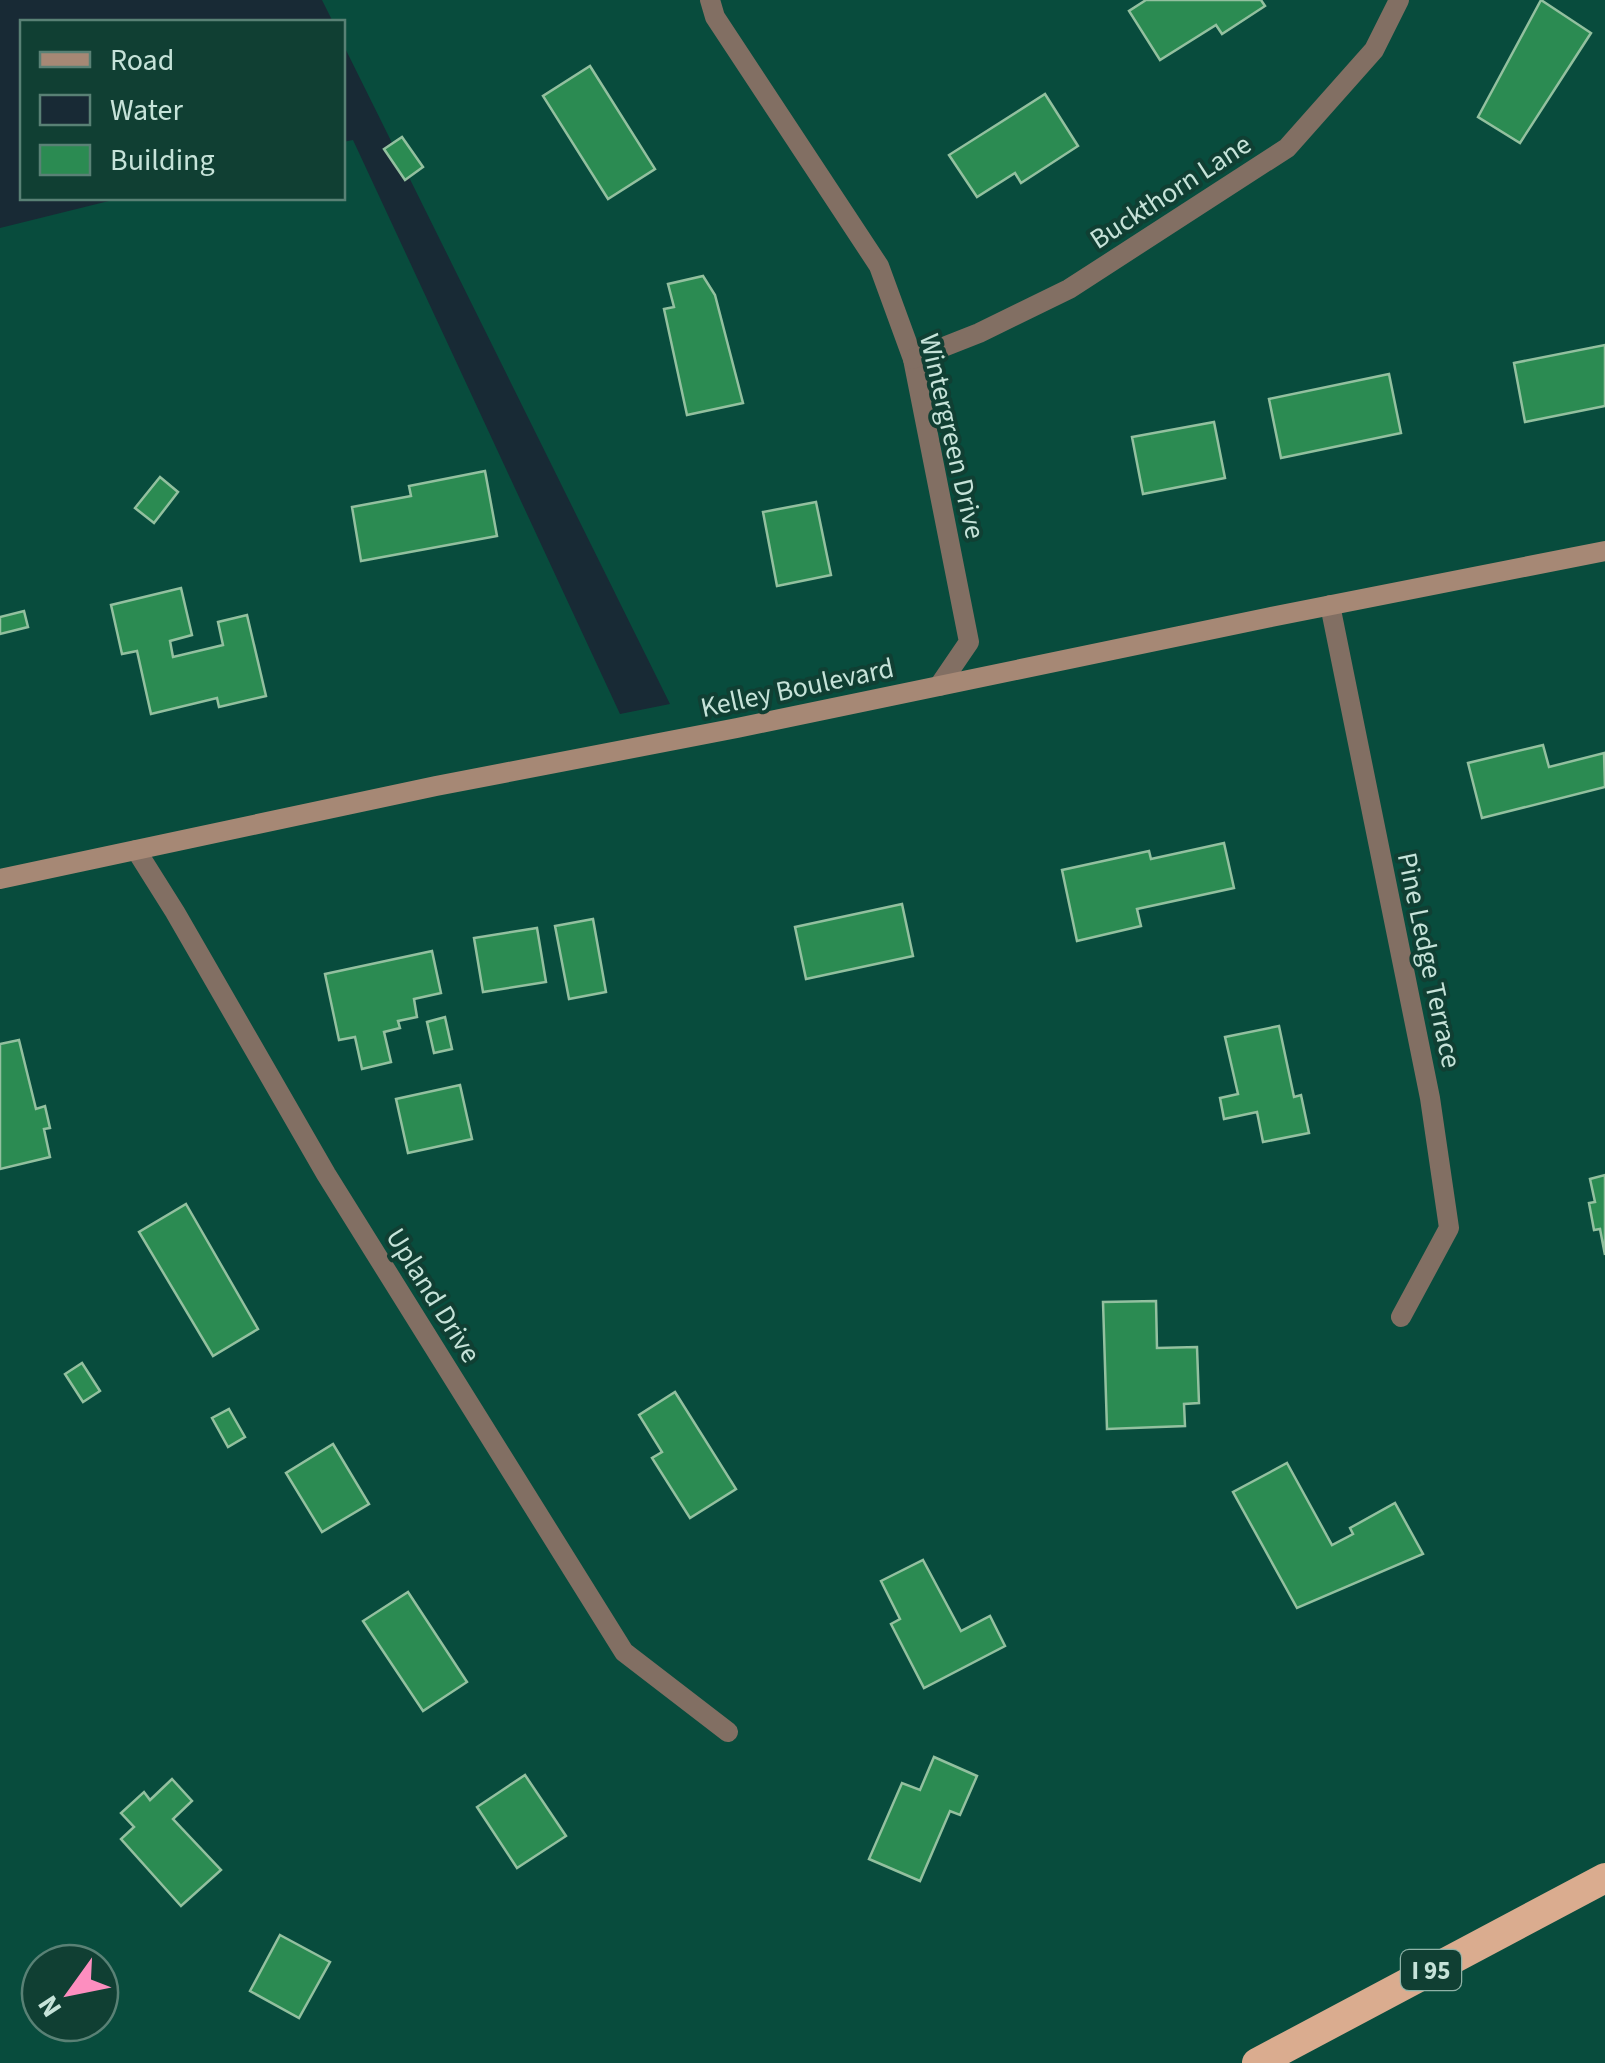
<svg xmlns="http://www.w3.org/2000/svg" width="1605" height="2063" viewBox="0 0 1605 2063" font-family="'Source Sans 3',sans-serif">
	<style>
		.water { fill: #182a35 }
		.building { fill: #2b8b52; stroke: #93c09f; stroke-width: 2.5 }
		.lines { fill: none; stroke-linecap: round; stroke-linejoin: round }
		.minor { stroke: #826f63; stroke-width: 20 }
		.secondary { stroke: #a68875; stroke-width: 20 }
		.motorway { stroke: #daac8f; stroke-width: 30 }
		.labels { text-anchor: middle; stroke-width: 8; stroke-linejoin: round; paint-order: stroke }
		.shield { fill: #103f33; stroke: #8fb2a7; stroke-width: 2.5 }
		.shield-label { font-size: 25px; font-weight: bold; fill: #c6e3d9 }
		.street-label { font-size: 28px; fill: #c6e3d9; stroke: #103f33 }
	</style>
	<rect width="100%" height="100%" fill="#084c3d"/>
	<g class="water">
		<path d="M0 0H322L333 22H22V198H121L0 228Z"/>
		<path d="M342 42 670 704 620 714 353 140 343 142Z"/>
	</g>
	<g class="building">
		<path d="M1146 0H1261L1265 6 1222 34 1216 25 1160 60 1129 11Z"/>
		<path d="M1541 0 1591 33 1520 143 1478 117Z"/>
		<path d="M590 66 655 169 608 199 543 96Z"/>
		<path d="M1045 94 1078 146 1021 183 1015 173 977 197 949 155Z"/>
		<path d="M402 137 423 167 405 180 384 149Z"/>
		<path d="M703 276 715 295 743 403 687 415 664 309 674 307 668 284Z"/>
		<path d="M1605 345V406L1525 422 1514 363Z"/>
		<path d="M1389 374 1401 433 1281 458 1269 399Z"/>
		<path d="M1214 422 1225 478 1143 494 1132 437Z"/>
		<path d="M485 471 497 536 361 561 352 507 411 496 409 486Z"/>
		<path d="M160 477 178 492 154 523 135 508Z"/>
		<path d="M816 502 831 575 777 586 763 512Z"/>
		<path d="M181 588 192 635 170 641 173 657 223 645 218 622 247 615 266 696 219 707 217 698 151 714 137 651 122 654 111 605Z"/>
		<path d="M24 611 28 627 0 634V617Z"/>
		<path d="M1543 745 1549 767 1604 753 1605 787 1482 818 1468 763Z"/>
		<path d="M1224 843 1234 888 1137 909 1141 926 1077 941 1062 870 1149 851 1151 859Z"/>
		<path d="M902 904 913 956 806 979 795 927Z"/>
		<path d="M593 919 606 992 569 999 555 926Z"/>
		<path d="M537 928 546 982 483 992 474 938Z"/>
		<path d="M432 951 441 993 414 999 417 1017 398 1021 400 1028 384 1032 391 1062 362 1069 355 1037 339 1040 325 974Z"/>
		<path d="M445 1017 452 1049 434 1053 427 1022Z"/>
		<path d="M1279 1026 1294 1097 1301 1095 1309 1133 1263 1142 1257 1112 1224 1119 1220 1098 1238 1094 1225 1037Z"/>
		<path d="M19 1040 36 1109 45 1106 50 1128 44 1129 50 1157 0 1169V1044Z"/>
		<path d="M460 1085 472 1139 408 1153 396 1099Z"/>
		<path d="M1605 1175V1255L1600 1229 1594 1230 1589 1203 1595 1202 1590 1179Z"/>
		<path d="M186 1204 258 1329 213 1356 139 1232Z"/>
		<path d="M1156 1301 1157 1348 1197 1347 1199 1403 1184 1404 1185 1426 1107 1429 1103 1302Z"/>
		<path d="M82 1363 100 1391 83 1402 65 1374Z"/>
		<path d="M675 1392 736 1489 690 1518 652 1458 662 1452 639 1415Z"/>
		<path d="M229 1409 245 1437 228 1447 212 1418Z"/>
		<path d="M333 1444 369 1504 322 1532 286 1473Z"/>
		<path d="M1287 1463 1332 1545 1353 1534 1350 1528 1395 1503 1423 1554 1297 1608 1233 1492Z"/>
		<path d="M923 1560 961 1631 990 1616 1005 1646 924 1688 891 1624 900 1619 881 1581Z"/>
		<path d="M408 1592 467 1682 423 1711 363 1621Z"/>
		<path d="M934 1757 977 1776 960 1815 950 1811 920 1881 869 1859 902 1783 920 1790Z"/>
		<path d="M525 1775 566 1836 517 1868 477 1807Z"/>
		<path d="M172 1779 192 1801 173 1819 221 1870 181 1906 121 1839 134 1827 121 1813 144 1792 150 1800Z"/>
		<path d="M280 1935 330 1962 299 2018 250 1991Z"/>
	</g>
	<g class="lines">
		<g class="minor">
			<path d="M710 0 715 17 879 266 913 359 969 642 939 686"/>
			<path d="M913 359 979 333 1069 289 1287 148 1374 50 1399 0"/>
			<path d="M1330 605 1430 1098 1449 1228 1401 1317"/>
			<path d="M136 850 175 912 326 1174 624 1652 728 1732"/>
		</g>
		<path class="secondary" d="M0 879 436 786 737 728 1271 617 1605 551"/>
		<path class="motorway" d="M1257 2063 1605 1878"/>
	</g>
	<g class="labels">
		<rect class="shield" x="1401" y="1950" width="60" height="40" rx="8"/>
		<g class="shield-label">
			<text x="1431" y="1979">I 95</text>
		</g>
		<g class="street-label">
			<text transform="translate(1170 191) rotate(-33)" y="10">Buckthorn Lane</text>
			<text transform="translate(953 436) rotate(77)" y="10">Wintergreen Drive</text>
			<text transform="translate(797 687) rotate(-12)" y="10">Kelley Boulevard</text>
			<text transform="translate(1430 960) rotate(78)" y="10">Pine Ledge Terrace</text>
			<text transform="translate(434 1295) rotate(58)" y="10">Upland Drive</text>
		</g>
	</g>
	<rect x="20" y="20" width="325" height="180" fill="#103f33" stroke="#598175" stroke-width="2.5"/>
	<rect x="40" y="52" width="50" height="15" fill="#a68875" stroke="#598175" stroke-width="2.5"/>
	<text x="110" y="70" font-size="30" fill="#c6e3d9">Road</text>
	<rect x="40" y="95" width="50" height="30" fill="#182a35" stroke="#598175" stroke-width="2.5"/>
	<text x="110" y="120" font-size="30" fill="#c6e3d9">Water</text>
	<rect x="40" y="145" width="50" height="30" fill="#2b8b52" stroke="#598175" stroke-width="2.5"/>
	<text x="110" y="170" font-size="30" fill="#c6e3d9">Building</text>
	<g transform="translate(70 1993) rotate(237)"><circle r="48" fill="#103f33" stroke="#598175" stroke-width="2.5"/>
	<path d="M0-8L18 38L0 25L-18 38Z" fill="#fd8ebf"/>
	<text y="-15" font-size="28" font-weight="bold" text-anchor="middle" fill="#c6e3d9">N</text>
	</g>
</svg>
